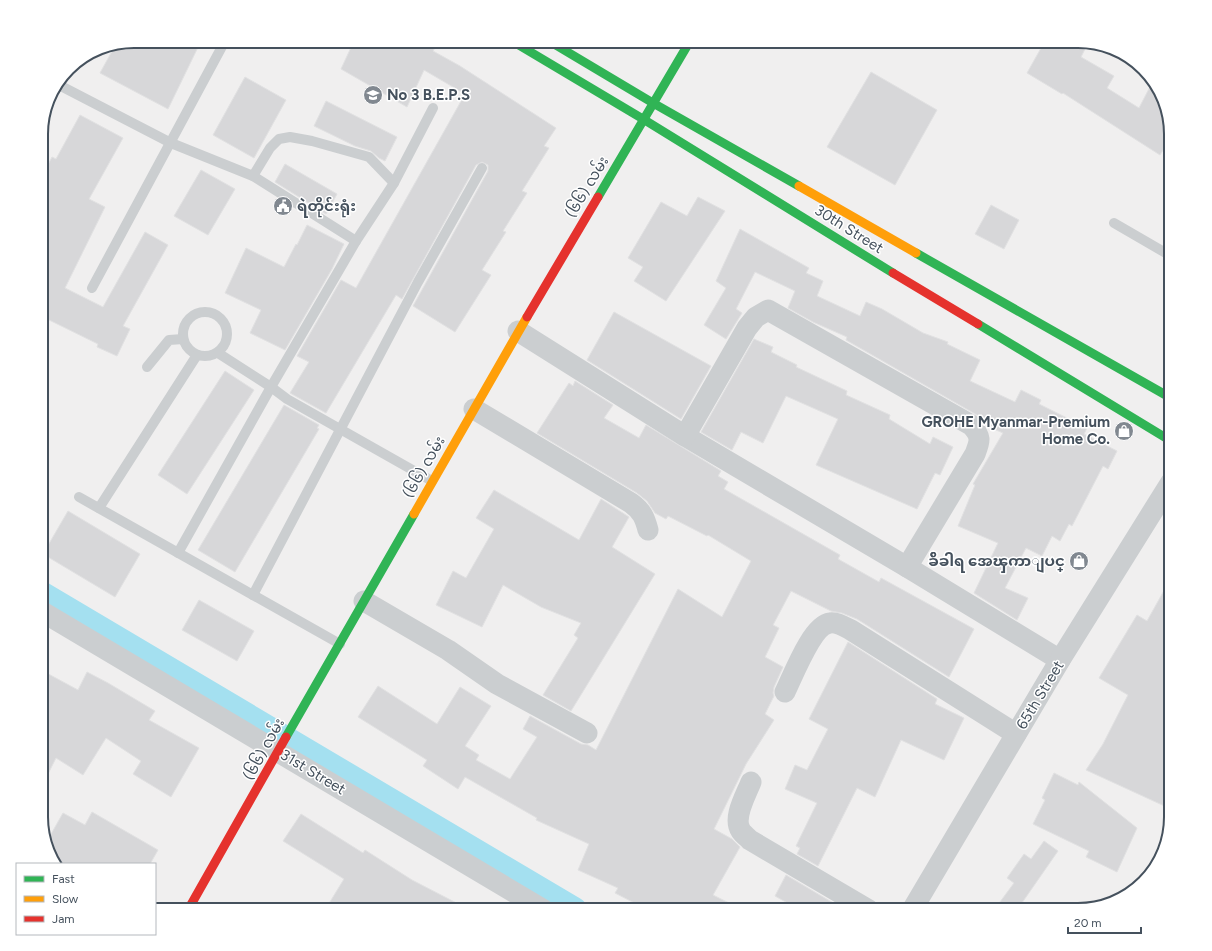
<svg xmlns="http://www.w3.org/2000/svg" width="1212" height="951" viewBox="0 0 1212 951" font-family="Figtree,'Noto Sans Myanmar',sans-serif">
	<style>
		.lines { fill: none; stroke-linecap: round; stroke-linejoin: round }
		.canal { stroke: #a4e0f0; stroke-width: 26 }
		.building { fill: #d7d7d9; stroke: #e1e1e2 }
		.lane { stroke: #cbced0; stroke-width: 10 }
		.street { stroke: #cbced0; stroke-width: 21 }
		.fast { stroke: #30b455; stroke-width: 9 }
		.slow { stroke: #ff9f0a; stroke-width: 9 }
		.jam { stroke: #e5322d; stroke-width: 9 }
		.labels { text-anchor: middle; stroke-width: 3; stroke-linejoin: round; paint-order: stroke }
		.poi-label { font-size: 15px; font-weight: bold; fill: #45515d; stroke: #fff; text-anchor: start }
		.street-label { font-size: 15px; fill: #45515d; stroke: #fff }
		.rim { fill: none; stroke: #45515d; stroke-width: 2 }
	</style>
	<rect width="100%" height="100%" fill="#f0efef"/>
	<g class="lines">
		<path class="canal" d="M41 594 574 910"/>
	</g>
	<g class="building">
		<path d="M134 41H201L168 109 100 73 116 44Z"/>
		<path d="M354 41H439L433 51 460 66 556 128 544 146 549 148 522 191 527 193 503 231 506 232 482 270 491 275 455 332 413 306 488 171V165L482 162 476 165 402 299 396 295 326 413 290 393 309 362 297 356 341 280 356 288 465 94 424 70 407 107 341 69Z"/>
		<path d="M1045 41H1079L1088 43 1081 57 1114 76 1107 88 1139 108 1153 81 1162 93 1171 134V137L1160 155 1063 93 1062 94 1027 73Z"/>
		<path d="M871 72 937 110 895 185 827 147Z"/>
		<path d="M245 77 286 100 254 158 213 135Z"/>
		<path d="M326 101 397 137 385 161 379 158 371 151 355 146 314 126Z"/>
		<path d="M80 115 123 138 89 199 105 207 65 288 103 307 145 232 168 245 123 326 130 329 117 356 97 347 98 344 41 316V178L52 157 56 159Z"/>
		<path d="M285 164 337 194 326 214 275 182Z"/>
		<path d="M201 170 235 189 208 235 174 216Z"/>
		<path d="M698 197 725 211 666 301 634 281 643 267 628 258 661 202 687 216Z"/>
		<path d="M991 205 1019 220 1004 249 975 234Z"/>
		<path d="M307 225 344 244 332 269 285 350 250 333 261 310 225 293 246 248 284 267 296 244 297 245Z"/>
		<path d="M740 229 809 268 806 273 823 281 817 296 860 316 866 302 882 309 923 333 948 342 947 344 980 360 970 381 1015 402 1021 390 1041 400 1039 404 1087 428 1084 434 1117 451 1108 469 1103 466 1072 526 1069 524 1060 541 1052 536 1042 556 1026 548 1005 588 1028 598 1017 620 974 593 998 543 958 526 975 485 973 484 1003 433 987 426 977 415 846 340 847 337 813 322 788 308 795 291 755 272 736 309 742 313 726 339 704 325 726 288 716 281Z"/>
		<path d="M614 312 711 366 681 419 587 360Z"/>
		<path d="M754 339 773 347 771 352 797 365 796 367 847 391 846 395 890 415 889 419 930 444 933 437 953 447 940 475 935 473 917 509 816 465 838 419 786 396 763 443 741 432 732 450 701 432Z"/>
		<path d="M225 371 254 390 187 494 158 475Z"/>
		<path d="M575 381 613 405 604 418 639 438 646 425 721 471 718 476 728 482 724 489 840 555 838 559 879 582 881 578 974 629 949 677 857 619 842 613 831 611 791 591 773 625 779 628 765 657 783 667 774 687 773 693 774 696 765 714 774 720 746 764 714 829 732 839 740 847 713 895 743 910H648L615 893 618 888 578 870 589 844 536 820 537 818 465 777 458 789 423 766 427 760 358 717 378 686 437 724 460 687 491 706 465 746 479 755 476 760 510 779 537 737 523 729 530 716 581 744 588 745 596 750 678 589 722 617 751 561 708 535 707 536 668 516 666 519 655 513 647 501 637 493 537 433 569 383 573 386Z"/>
		<path d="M284 405 319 425 317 428 319 429 235 572 198 550Z"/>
		<path d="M494 490 579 540 601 499 629 517 612 547 655 574 571 711 543 695 578 638 574 635 581 623 541 607 503 585 482 627 436 605 453 571 466 578 494 529 476 518Z"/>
		<path d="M68 511 140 554 115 597 43 554Z"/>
		<path d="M1171 578V809L1086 770 1103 744 1128 695 1099 678 1137 615 1147 621Z"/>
		<path d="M199 600 254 631 237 661 182 630Z"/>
		<path d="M848 642 937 699 935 704 964 718 944 760 901 740 875 797 857 788 818 866 797 854 800 848 796 846 817 803 785 789 795 765 807 770 828 729 809 719Z"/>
		<path d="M41 670 78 690 87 672 108 683 155 711 149 720 199 748 171 797 133 774 141 761 106 738 83 775 56 758 41 788Z"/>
		<path d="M1054 773 1078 785 1079 782 1137 828 1117 872 1086 857 1089 851 1033 824 1045 800 1042 798Z"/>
		<path d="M92 812 158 850 150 864H55L51 859 46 843 63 813 85 825Z"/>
		<path d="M301 814 363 853 365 850 412 880 470 910H325L344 879 283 841Z"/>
		<path d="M1044 841 1058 851 1017 910H994L1014 883 1007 878 1024 854 1031 859Z"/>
		<path d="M786 875 845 910H800L775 896Z"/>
	</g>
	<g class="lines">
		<g class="lane">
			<path d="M57 84 171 143 253 176 356 241"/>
			<path d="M253 176 270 148 279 139 290 137 312 141 369 157 394 183"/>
			<path d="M1114 223 1171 256"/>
			<path d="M92 288 225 41"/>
			<circle cx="205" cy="334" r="22"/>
			<path d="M218 353 271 387 287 399 432 481"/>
			<path d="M147 367 169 340 183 339"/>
			<path d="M79 497 340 644"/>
			<path d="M99 508 197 355"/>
			<path d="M178 553 271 387 356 241 394 183 433 108"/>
			<path d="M253 595 418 282 482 168"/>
		</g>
		<g class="street">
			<path d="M518 331 685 436 907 567 1060 660"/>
			<path d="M474 409 631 503C642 511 645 518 648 530"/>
			<path d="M685 436 747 328 756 317 768 310 971 425C982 437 980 441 975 454L907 567"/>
			<path d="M364 601 448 650 497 684 587 733"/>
			<path d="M41 611 544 910"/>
			<path d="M785 692C793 676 812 625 830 623 837 622 845 627 851 630L1016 734"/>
			<path d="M751 782C746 795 732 818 741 831 743 834 747 837 750 840L869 910"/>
			<path d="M912 910 1060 660 1171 482"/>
		</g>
		<g class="fast">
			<path d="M512 41 643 119 893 273"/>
			<path d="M549 41 653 103 799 186"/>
			<path d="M598 197 690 41"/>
			<path d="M916 253 1171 398"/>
			<path d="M978 324 1171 441"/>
			<path d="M286 737 414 514"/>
		</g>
		<g class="slow">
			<path d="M799 186 916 253"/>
			<path d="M414 514 527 317"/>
		</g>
		<g class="jam">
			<path d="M893 273 978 324"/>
			<path d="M527 317 598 197"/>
			<path d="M188 910 286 737"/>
		</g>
	</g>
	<defs>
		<g id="school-disc" transform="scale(1)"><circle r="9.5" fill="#818890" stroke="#fff"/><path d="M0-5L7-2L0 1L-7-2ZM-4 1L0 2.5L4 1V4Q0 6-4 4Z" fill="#fff"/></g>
		<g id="civic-disc" transform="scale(1)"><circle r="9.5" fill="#818890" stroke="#fff"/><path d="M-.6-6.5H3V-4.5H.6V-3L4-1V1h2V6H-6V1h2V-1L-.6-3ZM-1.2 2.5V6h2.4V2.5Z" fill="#fff"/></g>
		<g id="shop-disc" transform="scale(1)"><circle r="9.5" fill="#818890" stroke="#fff"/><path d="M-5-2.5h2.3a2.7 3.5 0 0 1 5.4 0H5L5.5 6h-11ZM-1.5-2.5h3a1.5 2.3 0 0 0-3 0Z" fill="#fff"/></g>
	</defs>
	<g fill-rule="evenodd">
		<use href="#school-disc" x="373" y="95"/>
		<use href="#civic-disc" x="283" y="206"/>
		<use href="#shop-disc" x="1124" y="431"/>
		<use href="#shop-disc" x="1079" y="561"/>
	</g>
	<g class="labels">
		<g class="poi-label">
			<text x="387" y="100">No 3 B.E.P.S</text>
			<text x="297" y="211">ရဲတိုင်းရုံး</text>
			<text x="1110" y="427" text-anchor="end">GROHE Myanmar-Premium<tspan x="1110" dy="17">Home Co.</tspan></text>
			<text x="1065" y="566" text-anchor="end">ခ်ိခါရ အေၾကာျပင္</text>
		</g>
		<g class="street-label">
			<text transform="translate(587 187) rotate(-59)" y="5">(၆၆) လမ်း</text>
			<text transform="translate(849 229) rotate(32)" y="5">30th Street</text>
			<text transform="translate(424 467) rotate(-60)" y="5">(၆၆) လမ်း</text>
			<text transform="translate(1040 695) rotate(-59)" y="5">65th Street</text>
			<text transform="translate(264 749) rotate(-61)" y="5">(၆၆) လမ်း</text>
			<text transform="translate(313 772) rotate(31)" y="5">31st Street</text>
		</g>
	</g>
	<path d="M0 0H1212V951H0ZM134 48H1078A86 86 0 0 1 1164 134V817A86 86 0 0 1 1078 903H134A86 86 0 0 1 48 817V134A86 86 0 0 1 134 48Z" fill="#fff" fill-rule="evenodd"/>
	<path class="rim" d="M134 48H1078A86 86 0 0 1 1164 134V817A86 86 0 0 1 1078 903H134A86 86 0 0 1 48 817V134A86 86 0 0 1 134 48Z"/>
	<rect x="16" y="863" width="140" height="72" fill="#ffffff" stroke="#b5b9be"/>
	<rect x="24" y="876" width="20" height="6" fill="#30b455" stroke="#b5b9be"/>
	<text x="52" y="883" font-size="12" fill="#45515d">Fast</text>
	<rect x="24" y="896" width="20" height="6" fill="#ff9f0a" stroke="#b5b9be"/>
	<text x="52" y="903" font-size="12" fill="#45515d">Slow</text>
	<rect x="24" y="916" width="20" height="6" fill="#e5322d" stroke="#b5b9be"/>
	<text x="52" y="923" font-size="12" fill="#45515d">Jam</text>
	<path d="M1068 927v6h73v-6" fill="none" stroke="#45515d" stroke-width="2"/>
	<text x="1074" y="927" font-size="12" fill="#45515d" stroke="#ffffff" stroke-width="3" paint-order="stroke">20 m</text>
</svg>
